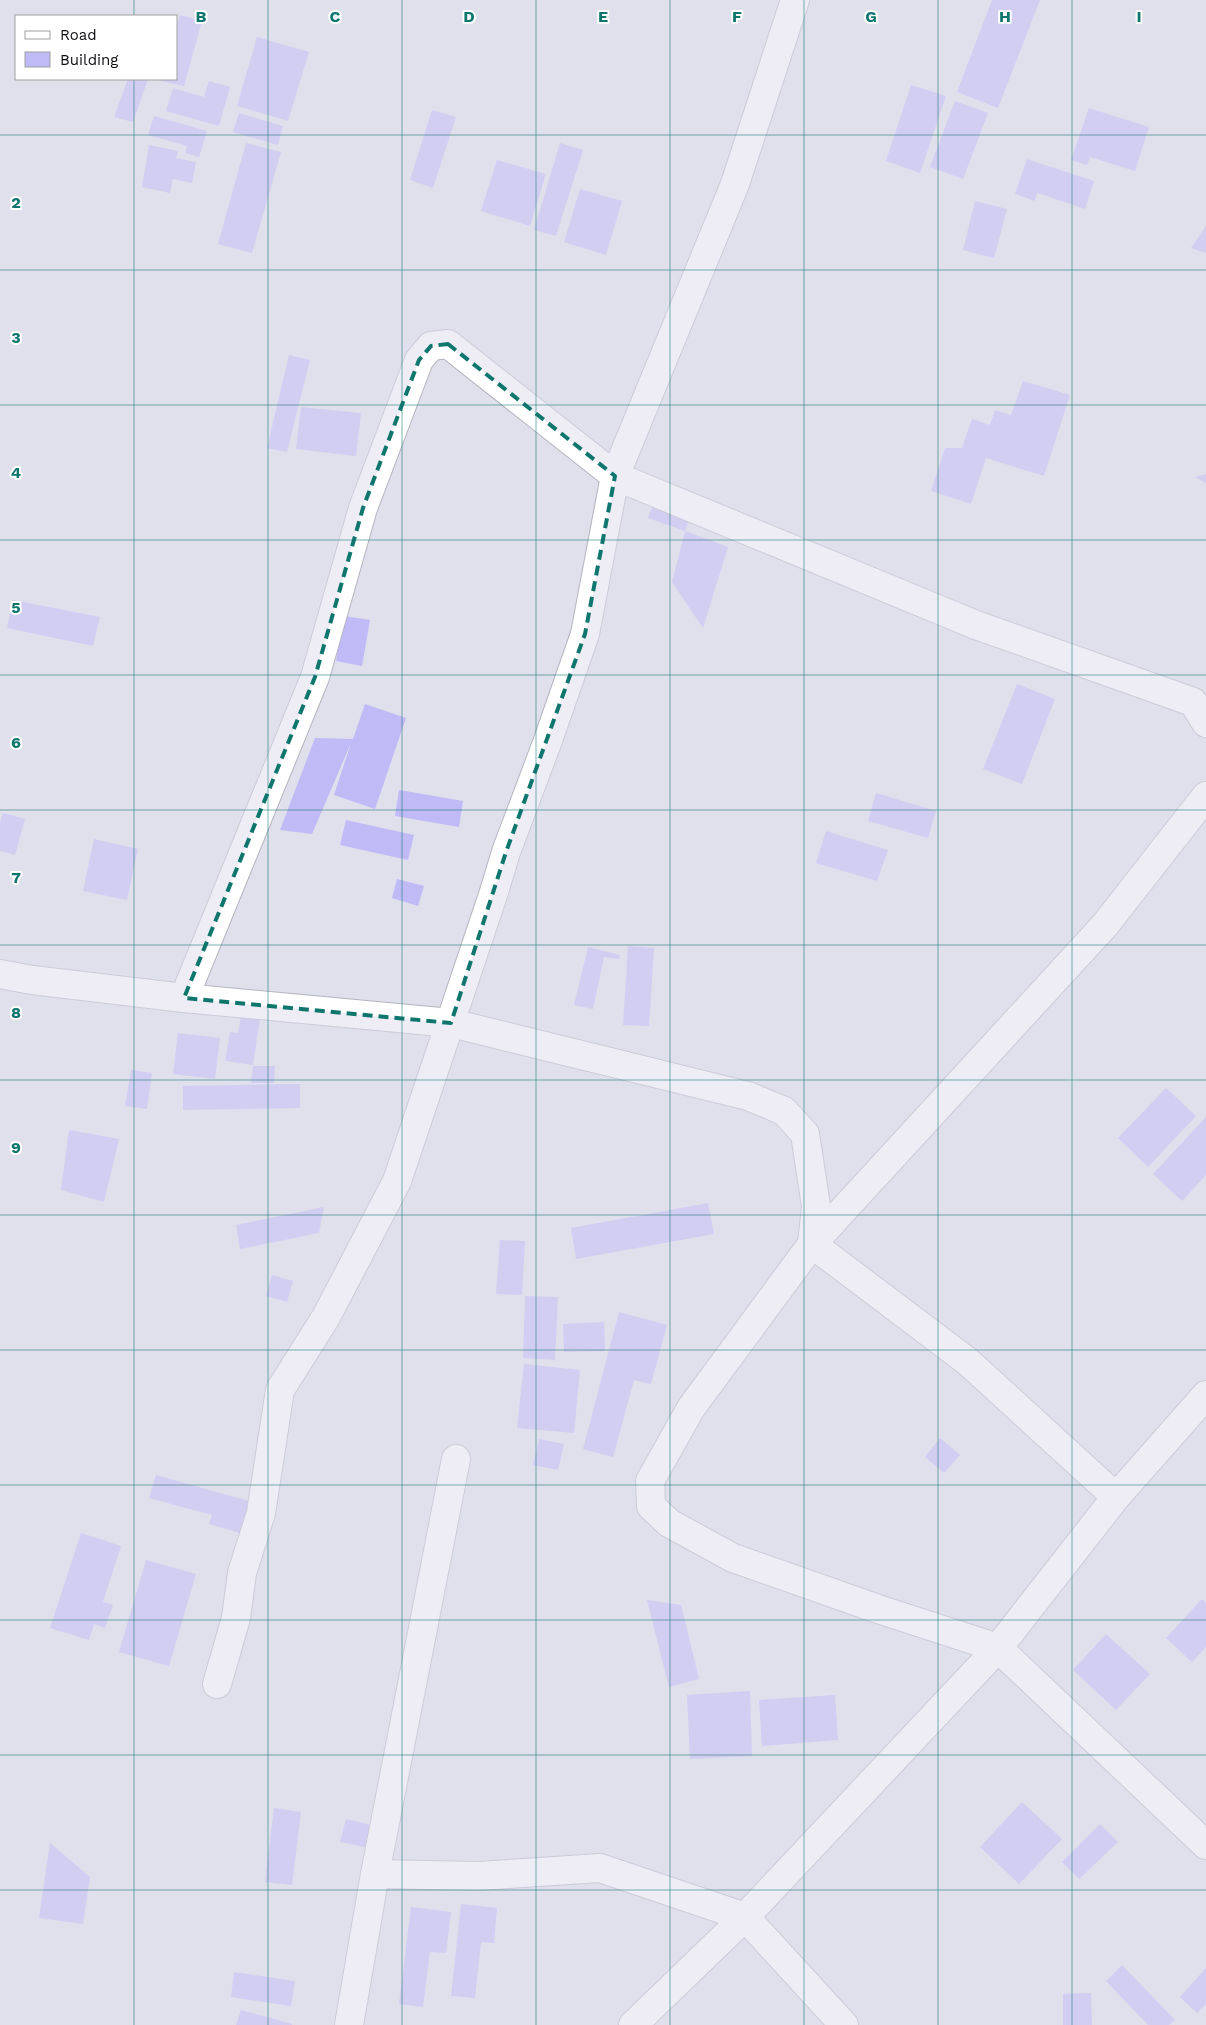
<svg xmlns="http://www.w3.org/2000/svg" width="1206" height="2025" viewBox="0 0 1206 2025" font-family="'Work Sans',sans-serif">
	<style>
		.building { fill: #c0baf6 }
		.lines { fill: none; stroke-linecap: round; stroke-linejoin: round }
		.minor-casing { stroke: #b4b4c0; stroke-width: 30 }
		.minor { stroke: #fff; stroke-width: 28 }
		.marked { fill: none; stroke: #0f766e; stroke-width: 4; stroke-dasharray: 10 6; stroke-linejoin: round }
		.grid { fill: none; stroke: #0f766e; stroke-width: 1; stroke-opacity: 0.55 }
		.grid-label { font-size: 16px; text-anchor: middle; font-weight: bold; fill: #0f766e; stroke: #fff; stroke-width: 4; stroke-linejoin: round; paint-order: stroke }
	</style>
	<rect width="100%" height="100%" fill="#e0dfec"/>
	<g class="building">
		<path d="M992 0H1040L998 108 957 92Z"/>
		<path d="M180 15 202 21 184 86 161 81 162 79H176V28Z"/>
		<path d="M257 37 309 52 288 121 237 106Z"/>
		<path d="M128 79H148L133 122 114 117Z"/>
		<path d="M209 81 230 87 219 126 166 111 173 88 204 97Z"/>
		<path d="M911 85 946 96 920 173 886 161Z"/>
		<path d="M955 101 988 113 963 179 930 167Z"/>
		<path d="M1089 108 1149 127 1135 171 1090 157 1087 165 1071 160Z"/>
		<path d="M432 110 456 117 433 188 410 180Z"/>
		<path d="M239 113 283 126 278 145 233 132Z"/>
		<path d="M154 116 207 131 199 157 185 153 187 146 148 135Z"/>
		<path d="M246 143 281 152 252 253 218 244Z"/>
		<path d="M560 143 583 150 556 236 534 230Z"/>
		<path d="M149 145 178 151 176 158 196 162 192 183 173 179 170 193 142 187Z"/>
		<path d="M1027 159 1094 181 1085 209 1037 193 1035 201 1015 194Z"/>
		<path d="M497 160 546 174 530 226 481 211Z"/>
		<path d="M580 189 622 201 606 255 564 242Z"/>
		<path d="M975 201 1007 209 994 258 963 250Z"/>
		<path d="M1206 226V253L1191 248Z"/>
		<path d="M289 355 310 360 287 452 267 448Z"/>
		<path d="M1023 381 1070 395 1044 476 986 458 971 504 931 491 945 448H962L972 419 990 425 995 410 1011 415Z"/>
		<path d="M301 407 361 413 356 456 296 449Z"/>
		<path d="M1206 474V483L1195 477Z"/>
		<path d="M656 497 693 510 685 531 728 547 703 628 672 582 685 531 648 518Z"/>
		<path d="M13 600 100 617 93 646 7 628Z"/>
		<path d="M344 616 370 620 362 666 336 661Z"/>
		<path d="M1017 684 1055 699 1022 784 983 769Z"/>
		<path d="M365 704 406 718 375 809 334 795 351 743 312 834 280 830 315 738 353 739Z"/>
		<path d="M399 790 463 801 459 827 395 816Z"/>
		<path d="M876 793 936 811 928 838 868 821Z"/>
		<path d="M3 813 25 819 15 855 0 851V823Z"/>
		<path d="M346 820 414 835 408 860 340 845Z"/>
		<path d="M826 831 888 850 877 881 816 863Z"/>
		<path d="M94 839 138 849 127 900 83 891Z"/>
		<path d="M397 879 424 886 418 906 392 898Z"/>
		<path d="M628 946 654 948 649 1026 623 1025Z"/>
		<path d="M588 947 620 955 619 959 604 957 593 1009 574 1005Z"/>
		<path d="M241 1016 260 1018 253 1065 225 1061 230 1032 238 1033Z"/>
		<path d="M178 1033 220 1038 215 1079 173 1074Z"/>
		<path d="M253 1066H275L274 1083H251Z"/>
		<path d="M131 1070 152 1073 147 1109 125 1106Z"/>
		<path d="M300 1084V1108L183 1110V1086Z"/>
		<path d="M1166 1088 1196 1116 1148 1167 1118 1138Z"/>
		<path d="M1206 1117V1175L1182 1201 1153 1174Z"/>
		<path d="M69 1130 119 1139 104 1202 61 1190Z"/>
		<path d="M708 1203 714 1234 576 1259 571 1228Z"/>
		<path d="M324 1207 319 1233 240 1249 236 1225Z"/>
		<path d="M500 1240 525 1241 522 1295 496 1294Z"/>
		<path d="M272 1275 293 1281 287 1302 266 1296Z"/>
		<path d="M525 1296 558 1297 555 1360 523 1358Z"/>
		<path d="M619 1312 667 1325 651 1384 634 1380 613 1457 583 1449Z"/>
		<path d="M604 1322 605 1351 564 1352 563 1324Z"/>
		<path d="M524 1364 580 1370 574 1433 517 1428Z"/>
		<path d="M940 1438 960 1455 944 1473 925 1457Z"/>
		<path d="M539 1439 564 1444 558 1470 533 1465Z"/>
		<path d="M156 1475 252 1502 243 1534 209 1524 212 1515 149 1498Z"/>
		<path d="M81 1533 121 1546 103 1602 113 1605 105 1628 94 1624 89 1640 50 1628Z"/>
		<path d="M146 1560 196 1574 169 1666 119 1652Z"/>
		<path d="M1202 1599 1206 1603V1647L1192 1662 1166 1638Z"/>
		<path d="M647 1600 681 1605 699 1679 669 1687Z"/>
		<path d="M1106 1634 1150 1674 1116 1710 1073 1670Z"/>
		<path d="M750 1691 752 1756 690 1759 687 1695Z"/>
		<path d="M835 1695 838 1740 762 1746 759 1700Z"/>
		<path d="M1022 1802 1062 1839 1019 1884 980 1847Z"/>
		<path d="M274 1808 301 1812 292 1885 265 1882Z"/>
		<path d="M346 1819 371 1825 365 1847 340 1842Z"/>
		<path d="M1100 1824 1118 1842 1079 1879 1062 1862Z"/>
		<path d="M50 1843 90 1877 83 1924 39 1918Z"/>
		<path d="M461 1904 497 1908 494 1943 481 1942 475 1998 451 1996Z"/>
		<path d="M411 1907 451 1912 446 1953 430 1952 423 2007 399 2004Z"/>
		<path d="M1122 1965 1175 2020 1169 2025H1148L1106 1981Z"/>
		<path d="M1206 1968V2004L1197 2013 1180 1997Z"/>
		<path d="M234 1972 295 1981 291 2006 231 1997Z"/>
		<path d="M1091 1993 1092 2025H1063V1994Z"/>
		<path d="M241 2010 292 2024V2025H236Z"/>
	</g>
	<g class="lines">
		<g class="minor-casing">
			<g id="minor">
				<path d="M1206 796 1105 925 812 1244 691 1408 650 1481 651 1506 669 1523 733 1558 878 1609 998 1648 1206 1845"/>
				<path d="M0 974 32 980 184 998 451 1023 748 1096 784 1111 805 1134 816 1206 812 1244"/>
				<path d="M184 998 315 677 363 508 419 360 431 346 448 344 615 476 976 625 1193 702 1206 723"/>
				<path d="M812 1244 967 1361 1116 1497"/>
				<path d="M217 1684 236 1618 242 1573 261 1513 280 1390 326 1317 397 1181 493 895 506 852 547 743 585 634 615 476 735 184 795 0"/>
				<path d="M375 1874 479 1876 600 1868 745 1917 844 2025"/>
				<path d="M349 2025 375 1874 456 1459"/>
				<path d="M633 2025 745 1917 998 1648 1116 1497 1206 1395"/>
			</g>
		</g>
		<use href="#minor" class="minor"/>
	</g>
	<path d="M0 0H1206V2025H0ZM448 344 615 476 585 634 506 852 451 1023 184 998 315 677 363 508 419 360 431 346Z" fill="#e0dfec" fill-opacity=".55" fill-rule="evenodd"/>
	<path class="marked" d="M448 344 615 476 585 634 506 852 451 1023 184 998 315 677 363 508 419 360 431 346Z"/>
	<path class="grid" d="M134 0V16M268 0V2025M402 0V2025M536 0V2025M670 0V2025M804 0V2025M938 0V2025M1072 0V2025M134 79V2025M0 135H1206M0 270H1206M0 405H1206M0 540H1206M0 675H1206M0 810H1206M0 945H1206M0 1080H1206M0 1215H1206M0 1350H1206M0 1485H1206M0 1620H1206M0 1755H1206M0 1890H1206"/>
	<g class="grid-label">
		<text x="201" y="22">B</text>
		<text x="335" y="22">C</text>
		<text x="469" y="22">D</text>
		<text x="603" y="22">E</text>
		<text x="737" y="22">F</text>
		<text x="871" y="22">G</text>
		<text x="1005" y="22">H</text>
		<text x="1139" y="22">I</text>
		<text x="16" y="208">2</text>
		<text x="16" y="343">3</text>
		<text x="16" y="478">4</text>
		<text x="16" y="613">5</text>
		<text x="16" y="748">6</text>
		<text x="16" y="883">7</text>
		<text x="16" y="1018">8</text>
		<text x="16" y="1153">9</text>
	</g>
	<rect x="15" y="15" width="162" height="65" fill="#ffffff" stroke="#9f9fa0"/>
	<rect x="25" y="31" width="25" height="8" fill="#ffffff" stroke="#9f9fa0"/>
	<text x="60" y="40" font-size="15" fill="#0e0e12">Road</text>
	<rect x="25" y="52" width="25" height="15" fill="#c0baf6" stroke="#9f9fa0"/>
	<text x="60" y="65" font-size="15" fill="#0e0e12">Building</text>
</svg>
